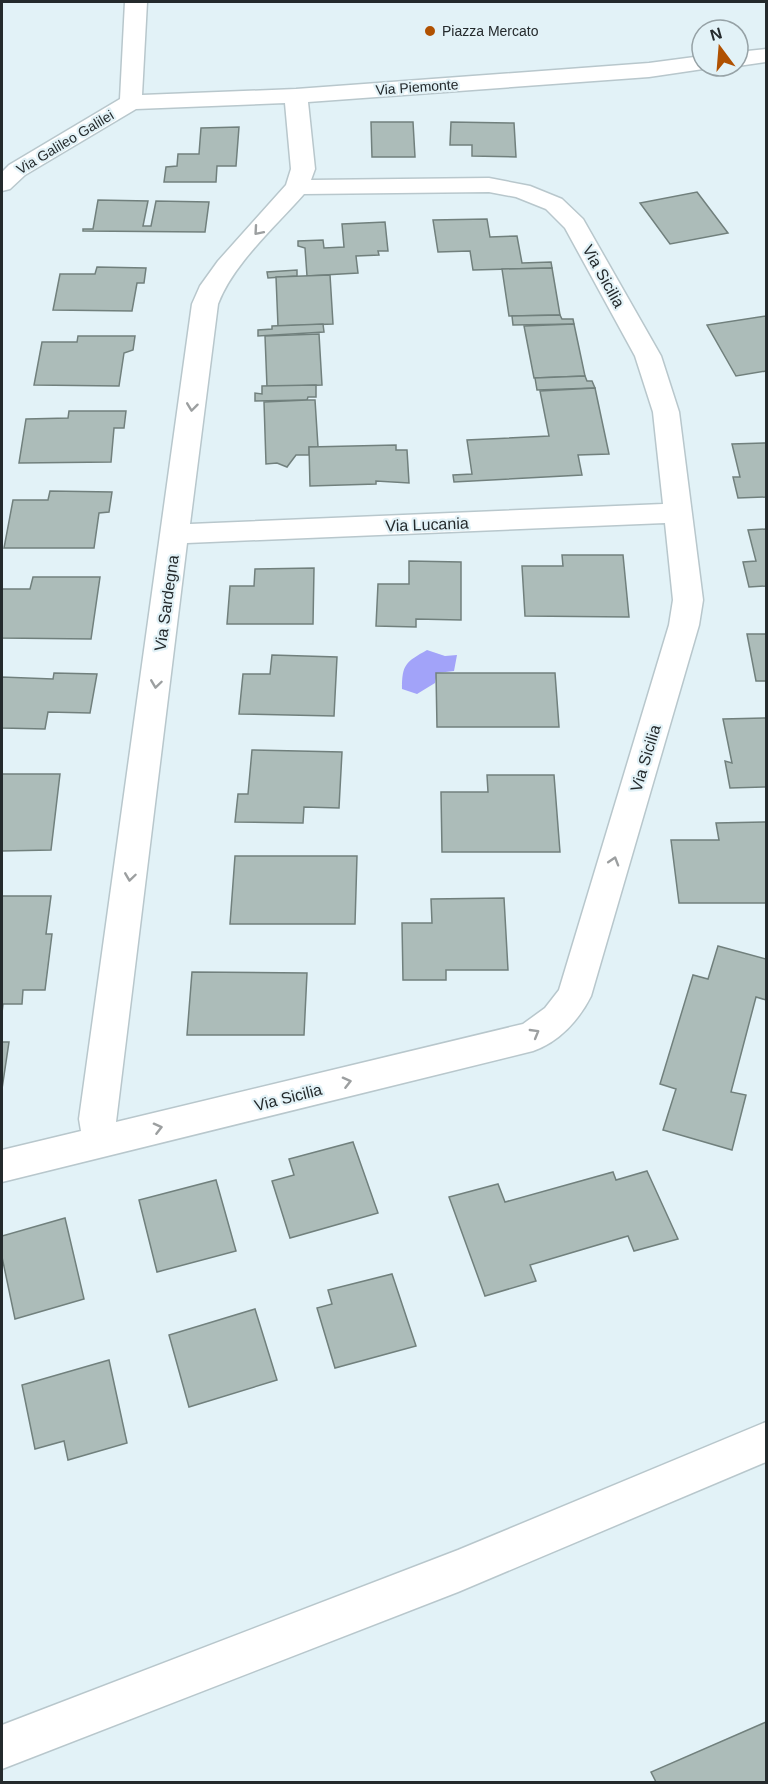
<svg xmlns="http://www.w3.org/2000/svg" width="768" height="1784" viewBox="0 0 768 1784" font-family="Arial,sans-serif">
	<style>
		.water { fill: #a2a3f9 }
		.building { fill: #acbcb9; stroke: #71807d; stroke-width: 1.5 }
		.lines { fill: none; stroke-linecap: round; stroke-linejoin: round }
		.street-casing { stroke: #b8c7cc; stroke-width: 3 }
		.secondary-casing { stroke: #b8c7cc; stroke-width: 3 }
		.street { fill: #fff; fill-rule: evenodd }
		.secondary { fill: #fff; fill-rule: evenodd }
		.oneway { stroke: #9c9fa0 }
		.poi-dot { fill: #b05101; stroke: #e2f2f7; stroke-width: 2 }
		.labels { text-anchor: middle; stroke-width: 4.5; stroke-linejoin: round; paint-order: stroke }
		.far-poi-label { font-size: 14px; fill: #242a2c; stroke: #e2f2f7; text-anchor: start }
		.far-street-label { font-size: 14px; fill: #242a2c; stroke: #e2f2f7 }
		.street-label { font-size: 16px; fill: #242a2c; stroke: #e2f2f7 }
	</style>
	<rect width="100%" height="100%" fill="#e2f2f7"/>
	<path class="water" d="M427 650 445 656 457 655 454 671 437 673 435 683 417 694 402 689C402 664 406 662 427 650Z"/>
	<g class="building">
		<path d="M371 122H413L415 157H372Z"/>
		<path d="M451 122 514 123 516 157 472 156V145H450Z"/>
		<path d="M239 127 236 166H217L216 182H164L166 167 177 166 178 154H199L201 128Z"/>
		<path d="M697 192 728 233 670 244 640 203Z"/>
		<path d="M98 200 148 201 143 226H151L156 201 209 202 205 232 83 231V229H93Z"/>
		<path d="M487 219 490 237 517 236 522 263 551 262 552 268 473 270 470 251 438 252 433 220Z"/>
		<path d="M385 222 388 251H378L379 255 356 256 358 273 307 276 305 248 298 246V241L323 240 324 248 344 247 342 224Z"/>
		<path d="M97 267 146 268 144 283H137L132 311 53 310 60 274H95Z"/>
		<path d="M552 268 560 315 509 316 502 269Z"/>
		<path d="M297 270V276L268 278 267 272Z"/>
		<path d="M330 275 333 324 278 326 276 277Z"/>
		<path d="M560 315 562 319H573L574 324 513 325 512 316Z"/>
		<path d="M766 316V371L736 376 707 325Z"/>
		<path d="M323 324 324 332 258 336V330L272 329V326Z"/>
		<path d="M574 324 585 376 534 378 524 326Z"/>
		<path d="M319 334 322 385 267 387 265 336Z"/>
		<path d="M78 336H135L133 350 124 353 119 386 34 385 42 342H77Z"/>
		<path d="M585 376 587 381H592L595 388 537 390 535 378Z"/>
		<path d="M316 385V397H308L307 400 255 401V393L262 394V386Z"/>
		<path d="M595 388 609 454 578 455 582 475 454 482 453 475 472 474 467 440 549 436 540 391Z"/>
		<path d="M307 400H315L318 447H309V455H296L287 467 277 463 266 464 264 402Z"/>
		<path d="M69 411H126L124 428H114L111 462 19 463 26 419 68 418Z"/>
		<path d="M766 443V497L738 498 733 477H740L732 444Z"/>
		<path d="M396 445V450H407L409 483 376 481V484L310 486 309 447Z"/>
		<path d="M50 491 112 492 109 512 99 513 94 548H4L13 500H48Z"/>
		<path d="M766 529V586L749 587 743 562 756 561 748 530Z"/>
		<path d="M562 555H623L629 617 525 616 522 566H563Z"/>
		<path d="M409 561 461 562V620L416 619V627L376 626 378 584H409Z"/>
		<path d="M314 568 313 624H227L230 586H254L255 569Z"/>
		<path d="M33 577H100L91 639 2 638V589H30Z"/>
		<path d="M747 634H766V681H756Z"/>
		<path d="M272 655 337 657 334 716 239 714 243 674H270Z"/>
		<path d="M54 673 97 674 90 713 48 712 45 729 2 728V677L53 679Z"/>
		<path d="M436 673H555L559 727H437Z"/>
		<path d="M766 718V787L730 788 725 761 732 763 723 719Z"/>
		<path d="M252 750 342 752 339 808 304 807 303 823 235 822 238 794H248Z"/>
		<path d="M2 774H60L51 850 2 851Z"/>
		<path d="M487 775H554L560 852H442L441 792H488Z"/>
		<path d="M766 822V903H679L671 840H719L716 823Z"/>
		<path d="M235 856H357L355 924H230Z"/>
		<path d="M2 896H51L46 934H52L45 990H23L22 1004H3L2 1013Z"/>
		<path d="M504 898 508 970H446V980H403L402 923H432L431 899Z"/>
		<path d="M718 946 766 959V1000L756 997 731 1092 746 1095 732 1150 663 1130 676 1089 660 1084 693 975 708 979Z"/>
		<path d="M192 972 307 973 304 1035H187Z"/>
		<path d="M2 1042H9L2 1089Z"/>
		<path d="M353 1142 378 1213 290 1238 272 1181 294 1175 289 1159Z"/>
		<path d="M647 1171 678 1239 634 1251 628 1236 530 1265 536 1281 485 1296 449 1197 498 1184 505 1202 613 1172 616 1180Z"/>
		<path d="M216 1180 236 1251 157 1272 139 1200Z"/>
		<path d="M65 1218 84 1299 15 1319 2 1257V1236Z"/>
		<path d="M392 1274 416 1346 335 1368 317 1308 332 1304 328 1290Z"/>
		<path d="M255 1309 277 1380 189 1407 169 1335Z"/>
		<path d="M109 1360 127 1443 68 1460 64 1441 35 1449 22 1385Z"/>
		<path d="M766 1722V1782H656L651 1772Z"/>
	</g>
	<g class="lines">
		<g class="street-casing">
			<g id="street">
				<path d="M125 2H147L142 95 296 89 649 63 702 56V66H711L710 68 649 77 308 102 315 169 311 180 489 178 530 186 562 199 583 219 661 356 679 412 703 600 699 625 591 996C579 1020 559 1042 533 1051L2 1182V1150L81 1131 79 1119 192 304 200 286 218 261 286 185 291 169 285 103 136 109 25 175 10 189 2 191V172L9 165 120 99ZM489 192 516 197 546 209 565 228 635 356 653 412 663 504 190 524 218 304C233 264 275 227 304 194ZM665 523 673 600 669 625 559 990 545 1008 523 1024 116 1122 187 543Z"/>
				<path d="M766 49V62L738 66V52Z"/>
			</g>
		</g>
		<g class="secondary-casing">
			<path id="secondary" d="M766 1422V1462L458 1592 2 1769V1725L458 1550Z"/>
		</g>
		<use href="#street" class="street"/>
		<use href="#secondary" class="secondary"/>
	</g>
	<defs><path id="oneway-chevron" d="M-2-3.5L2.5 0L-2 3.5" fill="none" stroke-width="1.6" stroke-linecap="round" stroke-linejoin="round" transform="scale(1.5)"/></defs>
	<g class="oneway">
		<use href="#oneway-chevron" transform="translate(258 231) rotate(131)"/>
		<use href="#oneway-chevron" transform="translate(192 407) rotate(97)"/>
		<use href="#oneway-chevron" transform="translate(156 684) rotate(98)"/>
		<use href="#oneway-chevron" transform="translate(614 861) rotate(-73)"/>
		<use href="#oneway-chevron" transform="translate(130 877) rotate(98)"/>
		<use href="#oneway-chevron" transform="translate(535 1033) rotate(-30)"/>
		<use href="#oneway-chevron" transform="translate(347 1082) rotate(-14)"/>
		<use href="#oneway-chevron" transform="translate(158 1128) rotate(-14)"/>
	</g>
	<circle class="poi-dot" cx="430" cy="31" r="6"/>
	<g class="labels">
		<g class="far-poi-label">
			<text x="442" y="36">Piazza Mercato</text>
		</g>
		<g class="far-street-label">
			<text transform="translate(417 87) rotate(-4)" y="5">Via Piemonte</text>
			<text transform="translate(65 142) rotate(-31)" y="5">Via Galileo Galilei</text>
		</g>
		<g class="street-label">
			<text transform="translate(604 276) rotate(61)" y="6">Via Sicilia</text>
			<text transform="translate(427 524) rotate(-2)" y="6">Via Lucania</text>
			<text transform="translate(166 603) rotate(-82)" y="6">Via Sardegna</text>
			<text transform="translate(645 758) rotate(-73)" y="6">Via Sicilia</text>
			<text transform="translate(288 1097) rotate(-14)" y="6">Via Sicilia</text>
		</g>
	</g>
	<rect width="768" height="1784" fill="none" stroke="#242a2c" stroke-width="6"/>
	<g transform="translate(720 48) rotate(344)"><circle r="28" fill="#e2f2f7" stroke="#96a2a6" stroke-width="1.5"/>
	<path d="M0-4.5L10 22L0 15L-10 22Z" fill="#b05101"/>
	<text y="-9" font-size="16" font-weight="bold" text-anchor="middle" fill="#242a2c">N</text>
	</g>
</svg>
